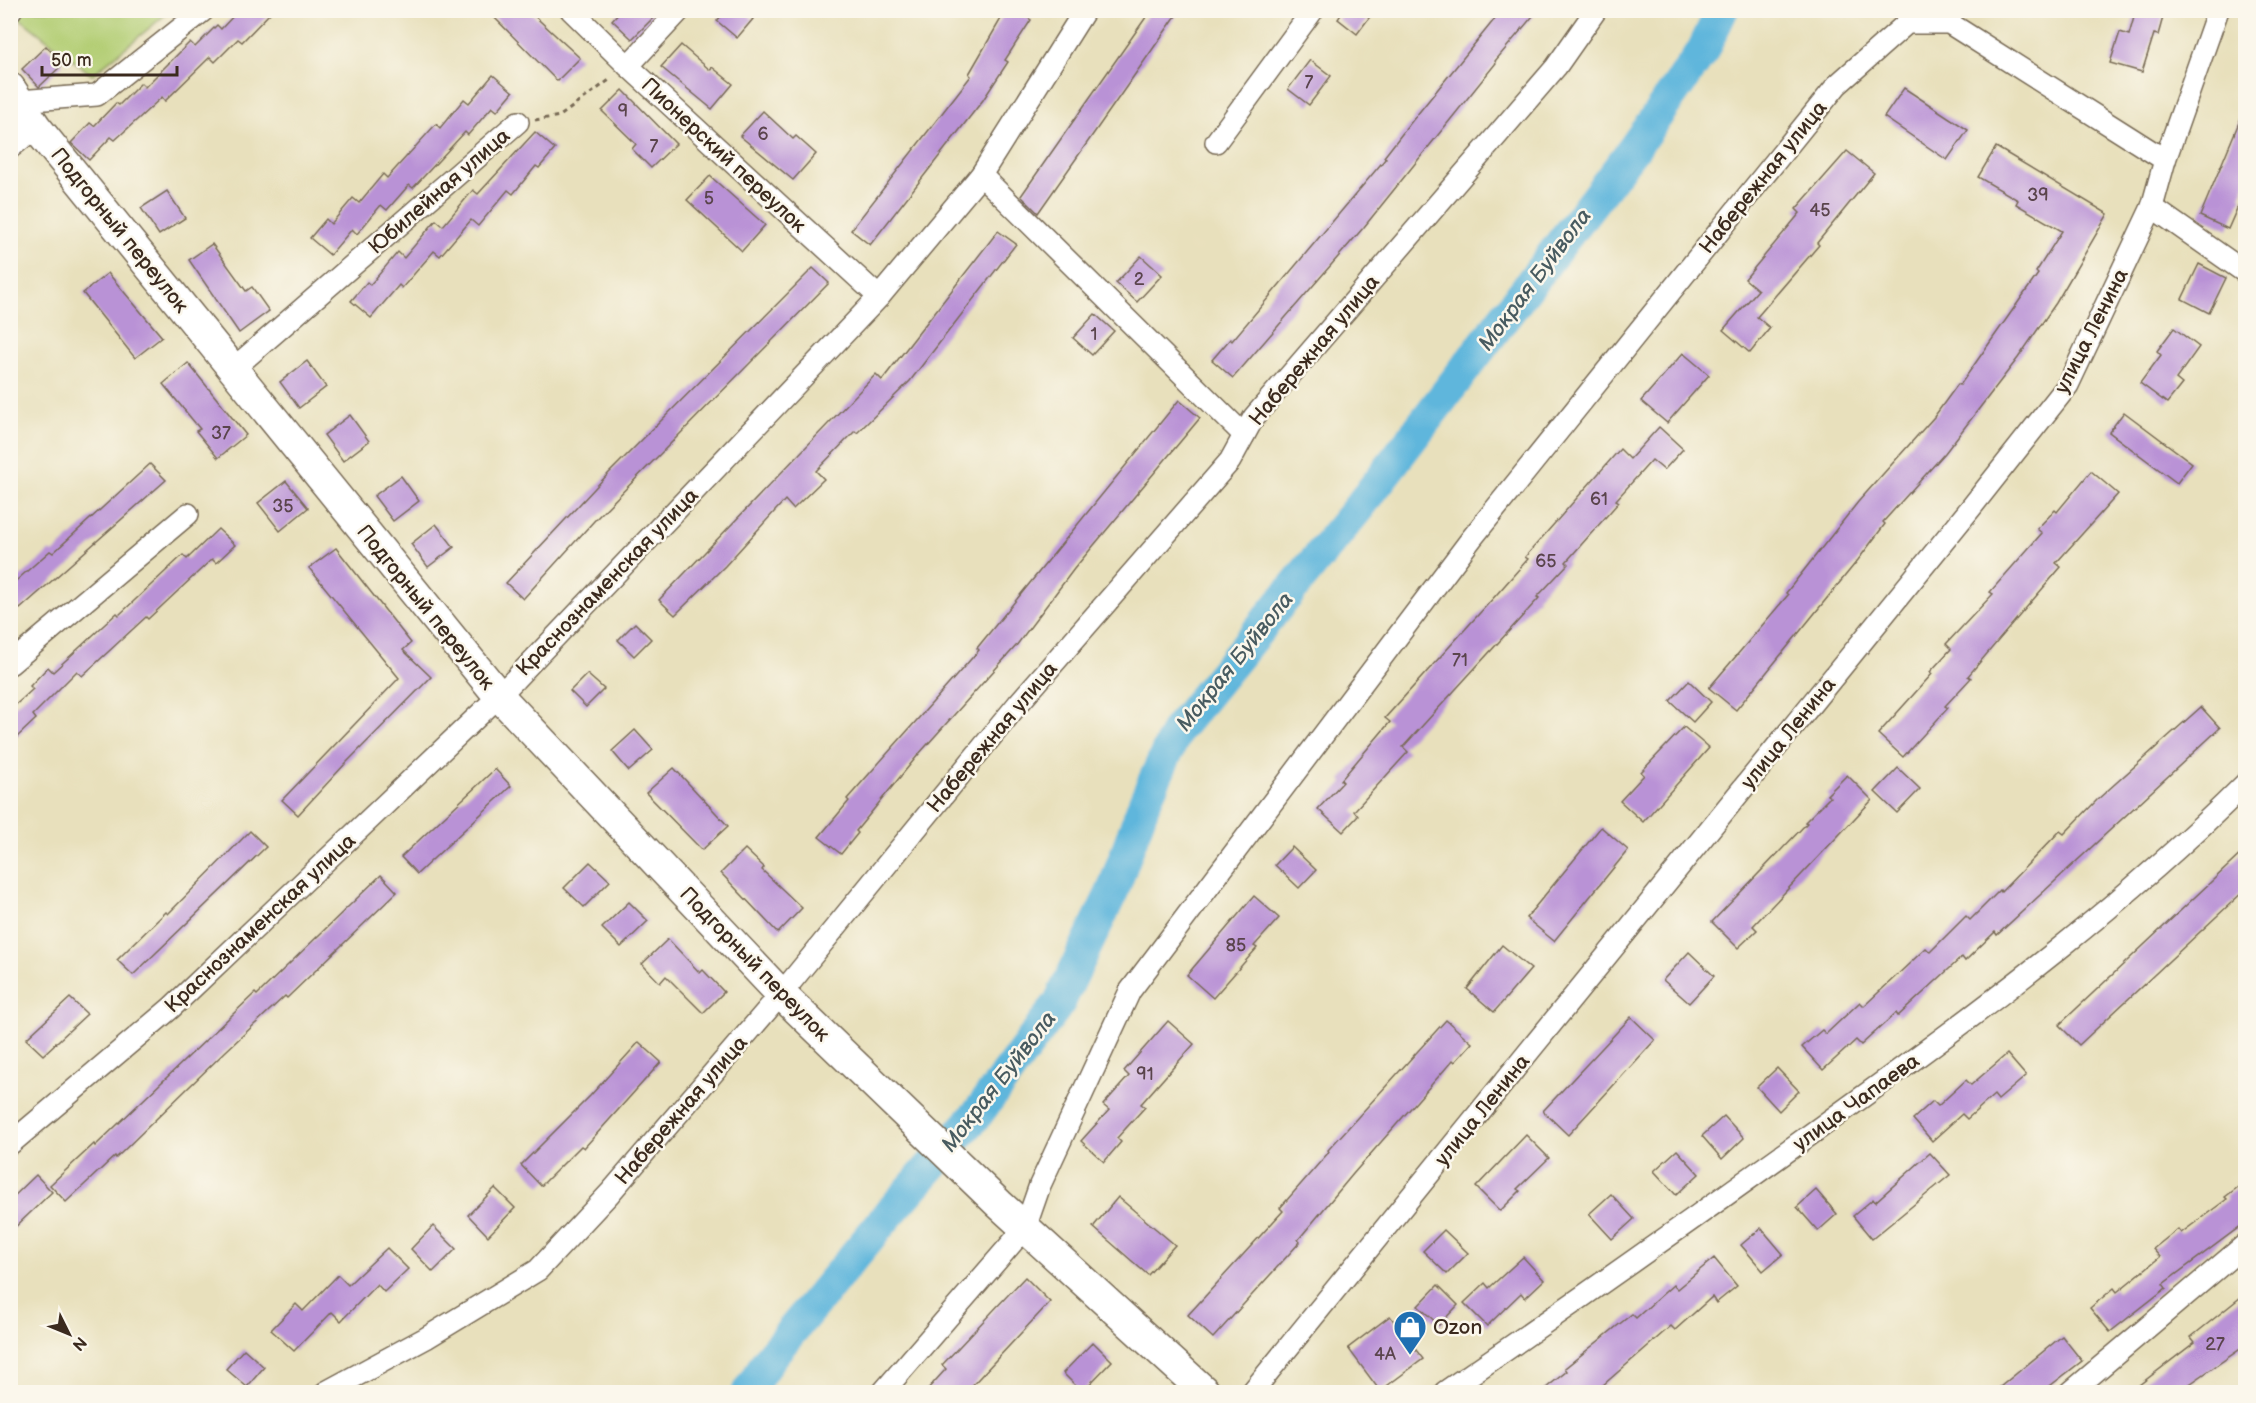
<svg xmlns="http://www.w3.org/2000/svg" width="2256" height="1403" viewBox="0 0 2256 1403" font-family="'Balsamiq Sans',sans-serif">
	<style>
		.green { fill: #b3ce74; stroke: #777c49; stroke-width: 1.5 }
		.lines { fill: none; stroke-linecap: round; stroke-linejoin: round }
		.river { stroke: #5fb6dc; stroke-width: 33 }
		.building { fill: #b992d6 }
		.minor-casing { stroke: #786a55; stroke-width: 24 }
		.secondary-casing { stroke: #786a55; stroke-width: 33 }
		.path { stroke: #786a55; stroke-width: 3; stroke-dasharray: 4.5 4.5; stroke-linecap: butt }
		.minor { stroke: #fff; stroke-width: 21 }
		.secondary { stroke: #fff; stroke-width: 30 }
		.labels { text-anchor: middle; stroke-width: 5; stroke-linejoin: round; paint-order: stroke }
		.number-label { font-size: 18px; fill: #5a444c }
		.street-label { font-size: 21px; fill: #3b2a1e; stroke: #fbf7ec }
		.poi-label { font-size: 21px; fill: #3b2a1e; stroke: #fbf7ec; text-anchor: start }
		.water-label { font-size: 22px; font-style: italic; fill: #485b60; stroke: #fbf7ec }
	</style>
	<rect width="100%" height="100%" fill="#fbf7ec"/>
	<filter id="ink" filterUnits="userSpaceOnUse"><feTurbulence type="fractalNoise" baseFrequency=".0167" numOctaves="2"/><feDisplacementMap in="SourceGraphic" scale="12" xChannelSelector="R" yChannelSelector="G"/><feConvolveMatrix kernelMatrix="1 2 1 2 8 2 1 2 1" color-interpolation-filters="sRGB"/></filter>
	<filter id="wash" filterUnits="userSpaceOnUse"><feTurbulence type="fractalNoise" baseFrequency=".008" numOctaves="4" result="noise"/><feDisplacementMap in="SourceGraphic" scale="24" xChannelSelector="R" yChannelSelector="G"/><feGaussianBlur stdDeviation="1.35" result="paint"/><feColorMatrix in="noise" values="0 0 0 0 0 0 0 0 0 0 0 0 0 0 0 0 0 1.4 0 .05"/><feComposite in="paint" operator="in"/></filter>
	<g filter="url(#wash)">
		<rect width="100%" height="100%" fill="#e8e0bc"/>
		<path class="green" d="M26 10 170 11 92 75 18 17Z"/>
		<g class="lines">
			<path class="river" d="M748 1392 770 1357 888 1215 978 1113 1059 1003 1113 890 1145 801 1177 730 1359 507 1634 148 1702 52 1722 10"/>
		</g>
		<g id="blocks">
			<g class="building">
				<path d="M239 10H273L242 42 238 39 215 62 210 57 165 101 162 97 115 140 111 137 89 160 71 143 90 123 94 126 116 103 119 105 141 83 145 87 190 42 195 47 217 25 221 29Z"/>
				<path d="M487 10H528L580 58 557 81Z"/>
				<path d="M621 10H647L654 17 632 39 612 20Z"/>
				<path d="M726 10H742L753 19 737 38 717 21Z"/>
				<path d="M1006 10H1016L1031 20 1005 60 1008 62 983 100 870 245 851 230 971 76 969 74Z"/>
				<path d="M1151 10H1180L1038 213 1021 196Z"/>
				<path d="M1344 10H1375L1357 34 1338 19Z"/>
				<path d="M1502 10H1538L1495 61 1496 63 1364 227 1233 378 1212 360 1230 339 1232 341 1386 158 1384 157 1412 121Z"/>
				<path d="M2136 10H2165L2158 35 2154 34 2142 72 2110 63 2120 32 2129 35Z"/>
				<path d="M681 45 710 70 712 67 733 84 712 109 661 67Z"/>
				<path d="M46 46 63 64 39 87 22 69Z"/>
				<path d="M1310 60 1331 76 1309 105 1288 89Z"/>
				<path d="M493 75 513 92 497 111 492 107 468 135 465 132 413 188 409 185 387 210 381 205 357 234 352 229 330 255 310 238 326 219 331 224 353 198 359 203 383 174 387 178 436 124 440 128 464 99 469 103Z"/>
				<path d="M1904 88 1968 130 1947 160 1884 117Z"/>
				<path d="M623 90 676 144 651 168 632 149 636 144 602 111Z"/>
				<path d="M2245 108 2246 183 2240 196 2242 197 2228 229 2200 216Z"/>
				<path d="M763 111 793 139 796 136 816 154 793 180 740 136Z"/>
				<path d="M535 132 555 149 539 168 536 166 513 194 508 190 478 226 471 220 440 256 434 251 402 288 399 285 371 318 351 301 367 282 370 285 398 252 404 258 436 220 443 226 473 190 478 194Z"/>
				<path d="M1996 147 2108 214 2056 303 2018 358 1945 453 1883 522 1885 524 1858 560 1736 710 1709 688 1788 595 1786 593 1858 502 1934 417 1958 384 1960 385 2038 274 2036 272 2062 231 2016 204 2018 200 1978 177Z"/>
				<path d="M1847 151 1874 173 1817 243 1819 245 1757 317 1770 328 1750 353 1723 330 1758 290 1745 279 1800 213 1796 209Z"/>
				<path d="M710 176 765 225 742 251 687 200Z"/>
				<path d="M167 191 185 218 159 235 141 208Z"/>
				<path d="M998 231 1016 244 910 381 857 433 855 431 816 471 824 479 793 509 785 500 725 566 675 615 659 600 876 374 882 380Z"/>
				<path d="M212 244 246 291 252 287 269 311 239 333 189 260Z"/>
				<path d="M1141 256 1162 275 1137 302 1116 283Z"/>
				<path d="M2199 264 2226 278 2209 313 2182 299Z"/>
				<path d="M813 268 829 283 594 521 523 599 506 583 609 473Z"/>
				<path d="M108 273 162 337 135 358 83 293Z"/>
				<path d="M1095 314 1114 331 1092 355 1073 338Z"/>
				<path d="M2174 328 2199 347 2176 379 2182 384 2167 403 2140 383 2161 355 2157 351Z"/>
				<path d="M1683 353 1709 375 1667 423 1641 401Z"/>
				<path d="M307 361 326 387 299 408 280 382Z"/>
				<path d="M188 363 246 435 218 458 196 431 200 429 163 384Z"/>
				<path d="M1179 400 1200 418 1074 569 1016 646 918 755 856 831 858 833 841 854 819 837 849 801 847 799 979 650 977 648Z"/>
				<path d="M2124 412 2192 463 2177 483 2109 432Z"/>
				<path d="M350 415 369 441 343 461 324 435Z"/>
				<path d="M1659 427 1683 449 1664 470 1652 460 1616 500 1619 502 1566 562 1568 564 1537 597 1539 598 1403 747 1408 752 1354 811 1358 816 1343 832 1318 809 1343 782 1341 780 1390 722 1385 718 1497 594 1528 559 1525 557 1620 449 1630 459Z"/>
				<path d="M150 464 166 480 20 609 10 599V586L50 551 53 553Z"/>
				<path d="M2091 471 2118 494 2056 563 2061 567 1968 676 1971 678 1945 706 1948 708 1903 757 1878 734 1932 674 1930 672 1951 649 1946 644 1993 594 1990 592 2042 533 2037 529 2055 510 2057 512Z"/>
				<path d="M401 476 419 501 393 521 374 496Z"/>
				<path d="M286 481 308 508 280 531 258 503Z"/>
				<path d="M436 524 454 547 428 567 411 544Z"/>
				<path d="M218 529 235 545 216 563 212 559 148 619 146 617 82 676 77 671 33 715 36 719 17 737 10 730V710L33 689 30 686 48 667 53 672 117 613 119 615 183 555 187 559Z"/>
				<path d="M336 548 411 643 403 650 431 677 345 764 298 815 282 800 399 678 309 568Z"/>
				<path d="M635 623 651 639 634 656 618 640Z"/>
				<path d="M587 674 604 689 586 707 570 691Z"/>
				<path d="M1689 681 1711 702 1693 722 1670 701Z"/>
				<path d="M2201 707 2220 728 1997 935 1995 932 1965 961 1962 957 1898 1016 1896 1013 1861 1045 1856 1040 1823 1070 1802 1047 1822 1030 1826 1034 1860 1002 1864 1006 1926 948 1930 952 1966 916 1970 920 2000 890 2001 892 2060 831 2064 834 2097 800Z"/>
				<path d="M1684 727 1709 748 1643 822 1620 801 1644 775 1641 772Z"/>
				<path d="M635 730 653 750 629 771 612 751Z"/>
				<path d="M674 768 728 826 702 850 646 793Z"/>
				<path d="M1898 768 1920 789 1897 813 1875 792Z"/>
				<path d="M495 769 511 786 417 874 401 857Z"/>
				<path d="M1847 775 1872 800 1753 926 1757 930 1738 948 1712 922 1807 823 1805 822 1830 797 1827 795Z"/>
				<path d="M1601 827 1628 850 1554 941 1526 918Z"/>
				<path d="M250 831 266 847 133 975 117 960 166 912 168 914Z"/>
				<path d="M1292 847 1316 870 1299 888 1275 865Z"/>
				<path d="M745 849 764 867 762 870 802 908 778 933 721 873Z"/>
				<path d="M2246 849V889L2079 1045 2059 1025Z"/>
				<path d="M590 862 610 881 584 907 564 888Z"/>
				<path d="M381 875 397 892 287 998 285 996 226 1051 116 1158 115 1156 66 1202 50 1185 94 1144 95 1146 255 993 257 995Z"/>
				<path d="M1254 896 1279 918 1254 946 1257 948 1213 998 1187 975Z"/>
				<path d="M629 902 648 921 621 947 602 928Z"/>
				<path d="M668 939 700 973 703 970 724 992 703 1013 666 976 660 983 642 964Z"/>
				<path d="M1502 945 1531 969 1494 1012 1467 989Z"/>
				<path d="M1689 952 1714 976 1689 1003 1663 980Z"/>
				<path d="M70 998 87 1014 43 1055 26 1039Z"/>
				<path d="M1631 1017 1655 1040 1568 1135 1543 1111Z"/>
				<path d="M1446 1020 1472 1043 1455 1062 1453 1060 1353 1174 1298 1240 1300 1242 1213 1338 1188 1315 1283 1211 1280 1208 1329 1152 1328 1150Z"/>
				<path d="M1168 1021 1194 1044 1141 1104 1145 1107 1117 1138 1121 1142 1104 1162 1081 1141 1109 1110 1103 1105 1129 1076 1124 1071Z"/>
				<path d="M639 1042 661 1062 584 1148 581 1146 541 1186 521 1165 590 1096Z"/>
				<path d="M2007 1054 2026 1076 1998 1100 1994 1095 1967 1119 1962 1114 1932 1141 1913 1119 1933 1101 1938 1106 1966 1080 1971 1085Z"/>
				<path d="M1777 1068 1799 1091 1779 1111 1757 1087Z"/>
				<path d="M1724 1116 1744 1138 1722 1159 1702 1136Z"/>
				<path d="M1526 1135 1549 1158 1517 1189 1520 1191 1500 1211 1476 1187Z"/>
				<path d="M1677 1150 1699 1174 1676 1195 1654 1171Z"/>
				<path d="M1930 1153 1950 1175 1872 1239 1853 1216 1873 1199 1875 1202Z"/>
				<path d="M36 1175 52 1192 10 1232V1200Z"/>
				<path d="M2246 1181V1222L2163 1284 2166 1288 2110 1332 2090 1308 2114 1288 2117 1292 2160 1257 2153 1249 2178 1229 2181 1233 2227 1199 2225 1197Z"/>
				<path d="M495 1188 515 1208 488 1236 468 1215Z"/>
				<path d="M1816 1190 1837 1214 1818 1231 1797 1207Z"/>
				<path d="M1611 1194 1634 1219 1612 1239 1589 1214Z"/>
				<path d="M1118 1197 1175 1245 1148 1275 1093 1227Z"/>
				<path d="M433 1226 456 1249 433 1272 411 1249Z"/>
				<path d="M1761 1228 1783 1254 1763 1271 1741 1245Z"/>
				<path d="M1444 1230 1468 1253 1447 1274 1423 1251Z"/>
				<path d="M387 1248 408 1269 384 1292 377 1284 341 1321 332 1312 294 1351 271 1330 296 1304 303 1311 338 1275 348 1285Z"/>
				<path d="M1523 1257 1544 1280 1525 1298 1521 1293 1487 1326 1464 1303 1485 1283 1489 1288Z"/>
				<path d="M1714 1258 1737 1286 1716 1303 1712 1297 1675 1330 1671 1326 1595 1392H1541L1567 1371 1565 1368 1632 1314 1636 1318 1673 1285 1677 1289Z"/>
				<path d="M1025 1277 1050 1302 966 1392H925L946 1369 942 1365Z"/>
				<path d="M1438 1285 1458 1305 1439 1325 1418 1306Z"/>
				<path d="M2246 1293V1345L2178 1392H2130L2195 1342 2191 1337Z"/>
				<path d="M1390 1316 1423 1359 1380 1391 1348 1348Z"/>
				<path d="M2062 1336 2082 1361 2042 1392H1994Z"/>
				<path d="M1093 1342 1112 1361 1082 1392 1063 1373Z"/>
				<path d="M244 1349 264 1367 247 1387 226 1369Z"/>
			</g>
		</g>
	</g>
	<g filter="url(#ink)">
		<use href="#blocks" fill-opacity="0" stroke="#786a55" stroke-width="1.5"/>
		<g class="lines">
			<g class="minor-casing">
				<g id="minor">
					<path d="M571 10 628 66 879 297"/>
					<path d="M10 11 11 10"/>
					<path d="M628 66 680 10"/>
					<path d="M19 101 97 95 204 10"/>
					<path d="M1216 142 1313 10"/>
					<path d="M10 148 36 127"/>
					<path d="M981 175 1244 435"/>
					<path d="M2152 207 2246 273"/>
					<path d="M233 369 518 122"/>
					<path d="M10 664 188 514"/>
					<path d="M10 1144 171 1008 499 696 879 297 981 175 1085 10"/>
					<path d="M326 1392 426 1338 538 1270 610 1193 781 994 1018 704 1230 461 1254 417 1556 67 1596 10"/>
					<path d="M883 1392 1025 1228 1040 1185 1130 991 1472 538 1837 85 1907 23H1949L2165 160"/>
					<path d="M1252 1392 1970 509 2068 385 2152 207 2165 160 2218 10"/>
					<path d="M1445 1392C1583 1297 1719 1201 1854 1103 1991 1004 2126 903 2246 783"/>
					<path d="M2071 1392 2246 1244"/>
				</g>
			</g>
			<g class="secondary-casing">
				<path id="secondary" d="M10 88 36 127 499 696 781 994 999 1204 1205 1392"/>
			</g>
			<path class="path" d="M535 120 560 116 612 78"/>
			<use href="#minor" class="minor"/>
			<use href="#secondary" class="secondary"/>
		</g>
	</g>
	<defs>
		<g id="shop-pin" transform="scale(1.725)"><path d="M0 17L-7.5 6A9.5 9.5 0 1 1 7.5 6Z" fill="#1f6fb2" stroke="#fbf7ec"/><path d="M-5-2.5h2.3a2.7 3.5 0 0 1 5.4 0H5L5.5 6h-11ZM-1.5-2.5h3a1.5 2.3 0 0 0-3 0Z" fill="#fff"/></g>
	</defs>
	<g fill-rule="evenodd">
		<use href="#shop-pin" x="1410" y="1327"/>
	</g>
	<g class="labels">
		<g class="number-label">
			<text x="1309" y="88">7</text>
			<text x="623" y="117">9</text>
			<text x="763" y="140">6</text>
			<text x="654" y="152">7</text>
			<text x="2038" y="201">39</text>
			<text x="709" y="204">5</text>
			<text x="1820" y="216">45</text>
			<text x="1139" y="285">2</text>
			<text x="1094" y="340">1</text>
			<text x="221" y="439">37</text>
			<text x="1599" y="505">61</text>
			<text x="283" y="512">35</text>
			<text x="1546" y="567">65</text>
			<text x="1460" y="666">71</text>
			<text x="1236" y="951">85</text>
			<text x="1145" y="1080">91</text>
			<text x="2215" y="1350">27</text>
			<text x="1385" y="1360">4А</text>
		</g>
		<g class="street-label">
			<text transform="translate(724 155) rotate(43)" y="7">Пионерский переулок</text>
			<text transform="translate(1763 177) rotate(-51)" y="7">Набережная улица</text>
			<text transform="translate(439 191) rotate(-41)" y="7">Юбилейная улица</text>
			<text transform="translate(120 230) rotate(51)" y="7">Подгорный переулок</text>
			<text transform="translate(2091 331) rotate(-63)" y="7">улица Ленина</text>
			<text transform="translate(1314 350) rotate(-50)" y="7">Набережная улица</text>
			<text transform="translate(607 582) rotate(-46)" y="7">Краснознаменская улица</text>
			<text transform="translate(426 607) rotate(51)" y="7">Подгорный переулок</text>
			<text transform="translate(1788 733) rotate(-51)" y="7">улица Ленина</text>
			<text transform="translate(992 737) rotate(-50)" y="7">Набережная улица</text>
			<text transform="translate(260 923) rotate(-43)" y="7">Краснознаменская улица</text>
			<text transform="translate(755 964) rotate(46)" y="7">Подгорный переулок</text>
			<text transform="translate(1856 1102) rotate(-36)" y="7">улица Чапаева</text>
			<text transform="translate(681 1110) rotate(-49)" y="7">Набережная улица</text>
			<text transform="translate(1482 1110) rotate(-51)" y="7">улица Ленина</text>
		</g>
		<g class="poi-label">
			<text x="1433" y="1334">Ozon</text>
		</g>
		<g class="water-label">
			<text transform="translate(1534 279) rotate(-53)" y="8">Мокрая Буйвола</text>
			<text transform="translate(1234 661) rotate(-51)" y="8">Мокрая Буйвола</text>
			<text transform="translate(998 1081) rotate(-52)" y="8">Мокрая Буйвола</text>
		</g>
	</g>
	<rect width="2256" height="1403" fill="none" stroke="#fbf7ec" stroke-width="36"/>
	<g transform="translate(69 1334) rotate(133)" stroke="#fbf7ec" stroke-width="4.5" paint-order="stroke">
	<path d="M0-4.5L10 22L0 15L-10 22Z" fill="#3b2a1e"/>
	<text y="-9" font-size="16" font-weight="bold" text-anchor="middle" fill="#3b2a1e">N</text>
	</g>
	<path d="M42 66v9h135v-9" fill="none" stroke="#3b2a1e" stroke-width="3"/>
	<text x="51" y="66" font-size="18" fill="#3b2a1e" stroke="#fbf7ec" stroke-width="4.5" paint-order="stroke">50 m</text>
</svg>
